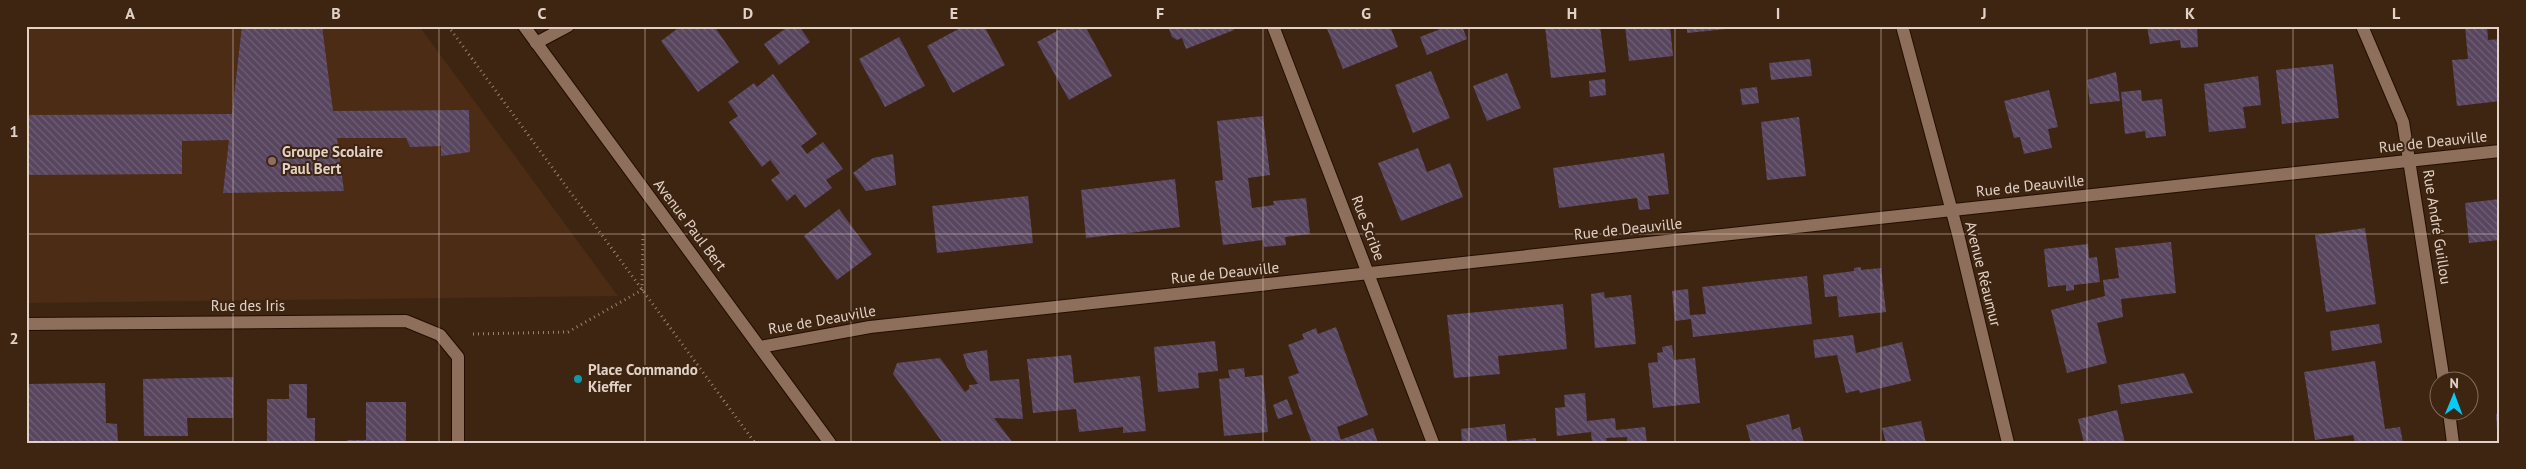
<svg xmlns="http://www.w3.org/2000/svg" width="2526" height="469" viewBox="0 0 2526 469" font-family="'PT Sans',sans-serif">
	<style>
		.built { fill: #4c2c15 }
		.building { fill: url(#building-back-hatch) }
		.lines { fill: none; stroke-linecap: round; stroke-linejoin: round }
		.minor-casing { stroke: #240d00; stroke-width: 14 }
		.path { stroke: #978274; stroke-width: 3; stroke-dasharray: 1 4; stroke-linecap: butt }
		.minor { stroke: #8d6f5b; stroke-width: 12 }
		.grid { fill: none; stroke: #e2d1c6; stroke-width: 1; stroke-opacity: 0.55 }
		.education-dot { fill: #8d6e63; stroke: #3e2512; stroke-width: 2 }
		.culture-dot { fill: #0f9aa8; stroke: #3e2512; stroke-width: 2 }
		.labels { text-anchor: middle; stroke-width: 4; stroke-linejoin: round; paint-order: stroke }
		.street-label { font-size: 15px; fill: #e2d1c6; stroke: #3e2512 }
		.poi-label { font-size: 15px; font-weight: bold; fill: #e2d1c6; stroke: #3e2512; text-anchor: start }
		.neatline { fill: none; stroke: #e2d1c6; stroke-width: 2 }
		.grid-label { font-size: 16px; text-anchor: middle; font-weight: bold; fill: #e2d1c6 }
	</style>
	<defs>
		<pattern id="building-back-hatch" width="6" height="6" patternUnits="userSpaceOnUse" patternTransform="scale(1.25)"><rect width="6" height="6" fill="#58455f"/><path d="M-1 5l2 2M0 0l6 6M5-1l2 2" fill="none" stroke="#705f74"/></pattern>
	</defs>
	<rect width="100%" height="100%" fill="#3e2512"/>
	<path class="built" d="M26 26H419L618 296 26 303Z"/>
	<g class="building">
		<path d="M242 26H322L333 111 469 110 470 152 441 156V146L410 147 406 138H337L344 191 223 193 229 140 182 141V174L26 175V115L232 114Z"/>
		<path d="M681 26H714L739 62 698 92 661 41Z"/>
		<path d="M789 26H799L810 42 779 65 764 44Z"/>
		<path d="M964 26H984L1005 65 953 93 927 46Z"/>
		<path d="M1066 26H1085L1112 76 1069 100 1037 42Z"/>
		<path d="M1168 26H1233L1234 30 1186 49 1182 38 1177 40 1172 37Z"/>
		<path d="M1326 26H1390L1398 47 1343 69Z"/>
		<path d="M1448 26H1462L1467 39 1427 55 1420 37Z"/>
		<path d="M1545 26H1600L1606 72 1551 78Z"/>
		<path d="M1625 26H1670L1673 56 1629 61Z"/>
		<path d="M1687 26H1737V28L1687 33Z"/>
		<path d="M2147 26H2197L2198 47 2181 48 2180 40 2150 44Z"/>
		<path d="M2465 26H2487L2488 40 2500 39V101L2457 106 2452 60 2468 59Z"/>
		<path d="M899 37 925 86 885 107 859 59Z"/>
		<path d="M1810 59 1812 76 1771 80 1769 63Z"/>
		<path d="M2333 64 2339 118 2282 124 2276 70Z"/>
		<path d="M1431 71 1450 118 1413 133 1395 85Z"/>
		<path d="M2116 72 2120 101 2090 104 2087 80Z"/>
		<path d="M1507 73 1521 108 1487 121 1473 86Z"/>
		<path d="M773 74 817 134 801 146 807 154 823 142 843 169 826 180 832 188 805 208 795 194 787 201 771 180 780 173 770 160 762 167 729 122 738 116 728 102 754 83 757 87Z"/>
		<path d="M2258 76 2261 105 2243 107 2246 128 2209 132 2204 84Z"/>
		<path d="M1605 79 1606 95 1590 97 1589 81Z"/>
		<path d="M1757 87 1759 103 1742 105 1740 89Z"/>
		<path d="M2049 90 2058 127 2048 129 2052 148 2024 154 2020 137 2014 138 2004 101Z"/>
		<path d="M2141 90 2142 101 2162 99 2166 136 2146 138 2145 131 2125 134 2121 92Z"/>
		<path d="M1263 116 1270 175 1248 178 1252 208 1274 205 1273 201 1306 198 1310 234 1285 237 1286 245 1264 247 1263 240 1223 245 1215 181 1223 180 1217 121Z"/>
		<path d="M1799 117 1806 176 1767 180 1761 122Z"/>
		<path d="M1418 148 1427 172 1450 163 1463 197 1401 221 1378 163Z"/>
		<path d="M1664 153 1669 194 1648 196 1650 209 1639 210 1637 198 1559 208 1553 168Z"/>
		<path d="M893 154 896 185 866 191 853 173 873 158Z"/>
		<path d="M1175 179 1180 227 1086 238 1081 190Z"/>
		<path d="M1028 196 1033 243 937 253 932 206Z"/>
		<path d="M2500 199V240L2469 243 2465 203Z"/>
		<path d="M839 209 872 254 837 280 804 236Z"/>
		<path d="M2365 228 2376 304 2326 312 2315 235Z"/>
		<path d="M2171 242 2176 293 2121 299 2123 317 2097 323 2107 363 2067 373 2051 310 2105 296 2103 280 2119 278 2115 248Z"/>
		<path d="M2088 244 2089 258 2097 257 2100 282 2074 285V290L2066 291V285L2048 287 2044 249Z"/>
		<path d="M1861 267V270L1881 268 1886 312 1839 317 1837 296 1825 297 1823 275 1854 271V268Z"/>
		<path d="M1807 276 1812 324 1693 337 1691 319 1675 321 1672 291 1688 289 1690 315 1706 314 1702 287Z"/>
		<path d="M1604 292 1605 298 1631 295 1636 344 1595 348 1591 294Z"/>
		<path d="M1563 304 1567 349 1498 356 1500 374 1454 378 1447 315Z"/>
		<path d="M2379 324 2382 343 2332 351 2330 331Z"/>
		<path d="M1336 327 1368 415 1337 427 1341 440 1333 443H1312L1288 377 1299 373 1288 345 1304 339 1302 334 1316 328 1318 334Z"/>
		<path d="M1853 335 1856 353 1902 342 1911 381 1860 393 1859 390 1846 393 1837 355 1815 358 1813 340Z"/>
		<path d="M1215 341 1218 371 1198 373 1199 388 1158 392 1154 347Z"/>
		<path d="M1672 345 1674 360 1695 358 1700 403 1653 408 1648 363 1658 362 1657 353 1663 352 1662 347Z"/>
		<path d="M987 350 990 381 1019 379 1023 419 994 418 1013 443H943L893 374 897 363 940 358 965 392 969 389V385L978 384 967 367 963 354Z"/>
		<path d="M1071 355 1074 383 1140 376 1146 431 1123 433V427L1079 432 1076 409 1033 413 1027 359Z"/>
		<path d="M2375 361 2385 429 2400 427 2403 443H2355L2353 435 2315 440 2304 372Z"/>
		<path d="M1244 368 1245 377 1263 375 1268 432 1224 436 1219 379 1230 378 1228 370Z"/>
		<path d="M2184 373 2193 393 2121 404 2118 385Z"/>
		<path d="M233 377V418H187L188 436H144L143 379Z"/>
		<path d="M105 383 106 423 117 424 118 443H26V384Z"/>
		<path d="M289 384H307V418H315V441H312V443H267V399H289Z"/>
		<path d="M1585 393 1587 421 1615 418 1616 430 1645 427 1647 443H1627V437L1606 438 1607 442 1592 443 1591 432 1557 436 1555 408 1565 407 1564 395Z"/>
		<path d="M1287 399 1293 414 1278 419 1273 405Z"/>
		<path d="M366 402H406V443H347V440H366Z"/>
		<path d="M2117 410 2125 443H2084L2078 419Z"/>
		<path d="M2500 413V443H2498L2496 414Z"/>
		<path d="M1789 414 1792 430 1800 427 1804 443H1751L1746 425Z"/>
		<path d="M1921 421 1926 443H1886L1882 428Z"/>
		<path d="M1505 424 1507 441 1536 438V443H1462L1461 429Z"/>
		<path d="M1373 428 1378 443H1341L1340 440Z"/>
	</g>
	<g class="lines">
		<g class="minor-casing">
			<g id="minor">
				<path d="M524 26 830 443"/>
				<path d="M1273 26 1433 443"/>
				<path d="M1902 26 1958 234 2008 443"/>
				<path d="M2362 26 2403 122 2444 382"/>
				<path d="M536 43 568 26"/>
				<path d="M26 324 406 321 440 335 458 357V443"/>
				<path d="M760 347 870 327 2500 151"/>
				<path d="M2449 412 2453 443"/>
			</g>
		</g>
		<g class="path">
			<path d="M448 26 755 443"/>
			<path d="M473 334 568 332 642 290 643 234"/>
		</g>
		<use href="#minor" class="minor"/>
	</g>
	<path class="grid" d="M233 26V443M439 26V443M645 26V443M851 26V443M1057 26V443M1263 26V443M1469 26V443M1675 26V443M1881 26V443M2087 26V443M2293 26V443M26 234H2500"/>
	<circle class="education-dot" cx="272" cy="161" r="5"/>
	<circle class="culture-dot" cx="578" cy="379" r="5"/>
	<g class="labels">
		<g class="street-label">
			<text transform="translate(2433 142) rotate(-6)" y="5">Rue de Deauville</text>
			<text transform="translate(2030 186) rotate(-6)" y="5">Rue de Deauville</text>
			<text transform="translate(690 225) rotate(53)" y="5">Avenue Paul Bert</text>
			<text transform="translate(2437 227) rotate(81)" y="5">Rue André Guillou</text>
			<text transform="translate(1368 228) rotate(69)" y="5">Rue Scribe</text>
			<text transform="translate(1628 229) rotate(-6)" y="5">Rue de Deauville</text>
			<text transform="translate(1225 273) rotate(-6)" y="5">Rue de Deauville</text>
			<text transform="translate(1983 274) rotate(76)" y="5">Avenue Réaumur</text>
			<text x="248" y="311">Rue des Iris</text>
			<text transform="translate(822 320) rotate(-10)" y="5">Rue de Deauville</text>
		</g>
		<g class="poi-label">
			<text x="282" y="157">Groupe Scolaire<tspan x="282" dy="17">Paul Bert</tspan></text>
			<text x="588" y="375">Place Commando<tspan x="588" dy="17">Kieffer</tspan></text>
		</g>
	</g>
	<rect width="2526" height="469" fill="none" stroke="#3e2512" stroke-width="55"/>
	<g transform="translate(2454 396) rotate(1)"><circle r="24" fill="#3e2512" stroke="#806a5a"/>
	<path d="M0-4L9 19L0 12L-9 19Z" fill="#06cbf9"/>
	<text y="-8" font-size="14" font-weight="bold" text-anchor="middle" fill="#e2d1c6">N</text>
	</g>
	<rect x="28" y="28" width="2470" height="414" class="neatline"/>
	<g class="grid-label">
		<text x="130" y="19">A</text>
		<text x="336" y="19">B</text>
		<text x="542" y="19">C</text>
		<text x="748" y="19">D</text>
		<text x="954" y="19">E</text>
		<text x="1160" y="19">F</text>
		<text x="1366" y="19">G</text>
		<text x="1572" y="19">H</text>
		<text x="1778" y="19">I</text>
		<text x="1984" y="19">J</text>
		<text x="2190" y="19">K</text>
		<text x="2396" y="19">L</text>
		<text x="14" y="137">1</text>
		<text x="14" y="344">2</text>
	</g>
</svg>
